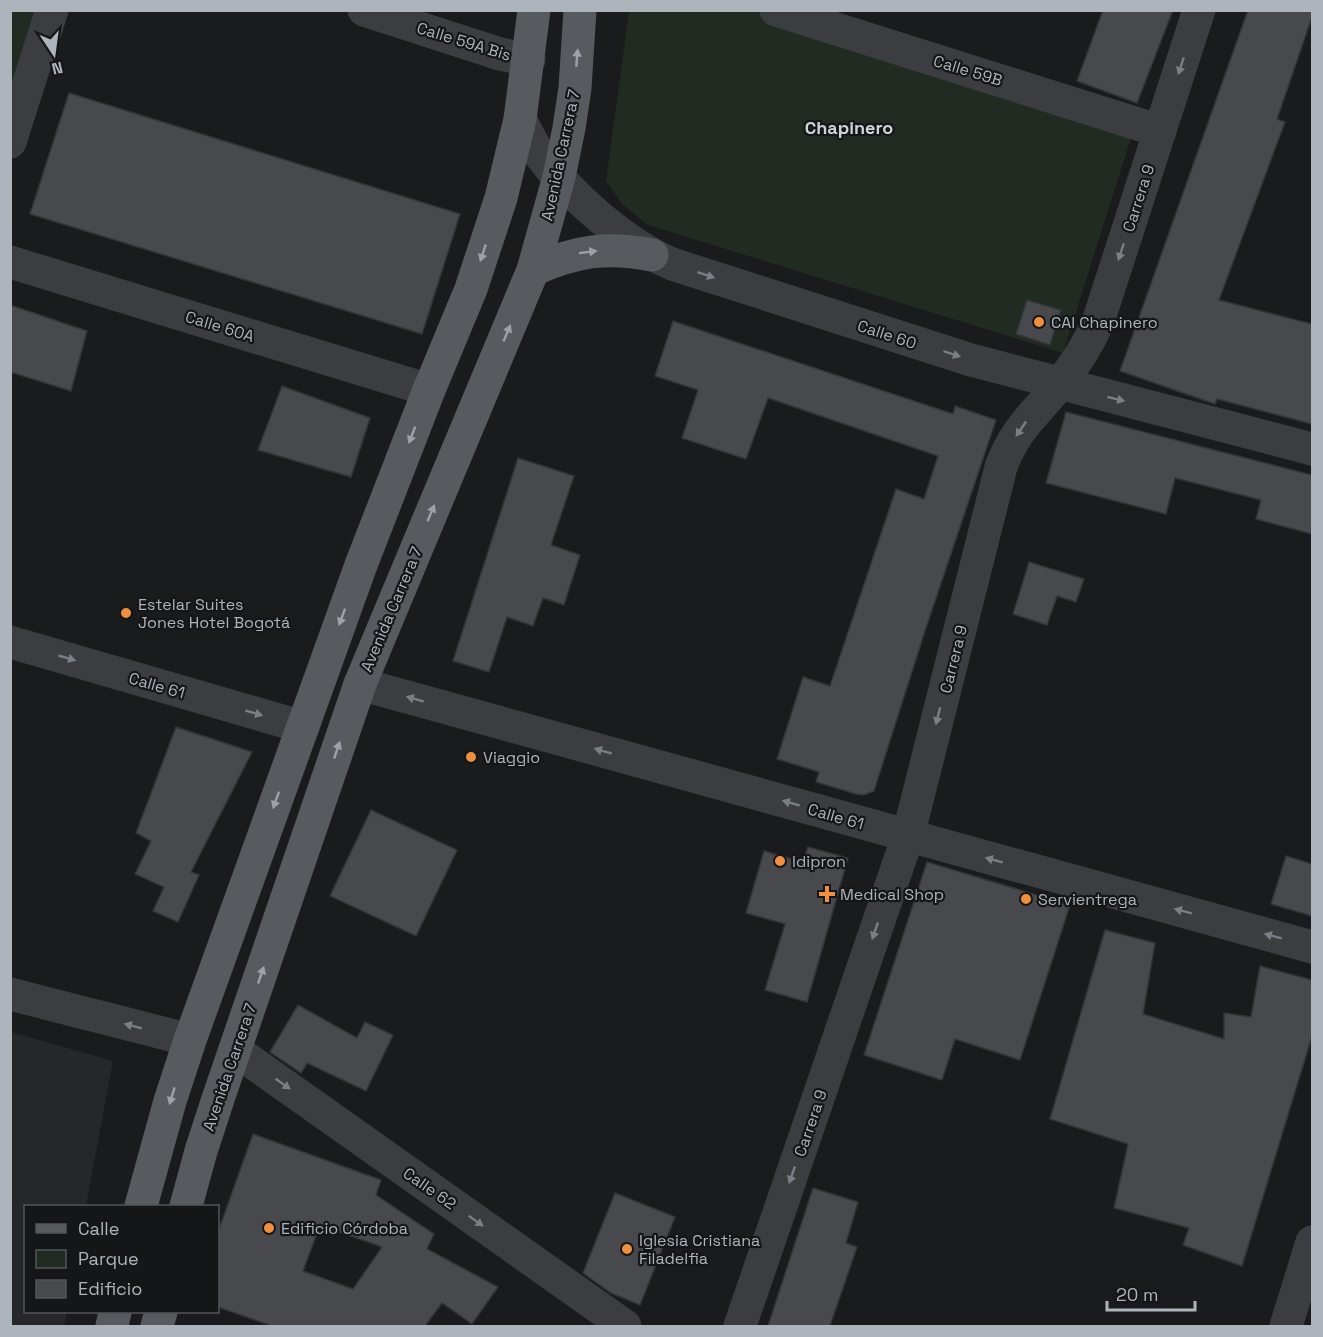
<svg xmlns="http://www.w3.org/2000/svg" width="1323" height="1337" viewBox="0 0 1323 1337" font-family="'Space Grotesk',sans-serif">
	<style>
		.built { fill: #262729 }
		.green { fill: #222b22 }
		.building { fill: #47494c; stroke: #343538; stroke-width: 1.5; fill-rule: evenodd }
		.lines { fill: none; stroke-linecap: round; stroke-linejoin: round }
		.minor { stroke: #3b3d41; stroke-width: 33 }
		.tertiary { stroke: #3b3d41; stroke-width: 33 }
		.primary { stroke: #575b60; stroke-width: 33 }
		.oneway { fill: #9ca2aa }
		.oneway2 { fill: #7a7e85 }
		.poi-dot { fill: #f0903f; stroke: #151618; stroke-width: 2 }
		.labels { text-anchor: middle; stroke-width: 4.5; stroke-linejoin: round; paint-order: stroke }
		.street-label { font-size: 16px; fill: #adb4bc; stroke: #151618 }
		.poi-label { font-size: 16px; fill: #adb4bc; stroke: #151618; text-anchor: start }
		.neighbourhood-label { font-size: 18px; font-weight: bold; fill: #ced3d8; stroke: #151618 }
	</style>
	<rect width="100%" height="100%" fill="#1a1b1c"/>
	<path class="built" d="M11 1032 113 1061 86 1206H26V1312H67L64 1326H11Z"/>
	<g class="green">
		<path d="M11 11H36L11 92Z"/>
		<path d="M629 11H820L1136 122 1063 353 648 225 622 204 606 181Z"/>
	</g>
	<g class="building">
		<path d="M1103 10H1173L1137 103 1077 81Z"/>
		<path d="M1248 10H1312V17L1277 119 1285 122 1219 300 1312 324V424L1217 399 1215 404 1120 371Z"/>
		<path d="M69 93 460 214 422 334 30 214Z"/>
		<path d="M1027 300 1061 310 1050 345 1016 334Z"/>
		<path d="M10 305 87 331 71 391 10 372Z"/>
		<path d="M673 321 953 414 955 406 996 420 924 634 874 791 864 795 856 794 816 782 819 772 777 759 803 677 830 686 896 489 924 499 938 456 768 398 746 459 682 438 698 390 655 376Z"/>
		<path d="M282 386 370 418 351 477 258 450Z"/>
		<path d="M1066 412 1312 475V534L1256 519 1261 500 1175 478 1166 514 1046 483Z"/>
		<path d="M518 458 574 476 551 545 580 555 564 605 543 598 533 626 507 617 489 672 453 661Z"/>
		<path d="M1029 562 1084 579 1076 602 1057 596 1047 625 1013 614Z"/>
		<path d="M176 727 252 752 191 872 199 875 178 922 153 911 164 887 135 874 151 841 136 833Z"/>
		<path d="M371 810 457 850 416 936 330 896Z"/>
		<path d="M808 847 848 858 807 1002 765 990 785 924 746 913 764 851 803 862Z"/>
		<path d="M1286 856 1312 864V916L1271 904Z"/>
		<path d="M927 862 1070 905 1020 1060 955 1039 942 1080 864 1055Z"/>
		<path d="M1105 930 1155 943 1143 1014 1224 1039V1013L1251 1017 1260 966 1312 980V1036L1242 1266 1183 1245 1189 1228 1114 1208 1128 1144 1050 1119Z"/>
		<path d="M298 1005 357 1038 365 1022 393 1035 366 1091 307 1063 301 1073 270 1052Z"/>
		<path d="M253 1134 381 1180 376 1195 434 1234 427 1249 498 1287 472 1324 442 1303 425 1326H272L218 1307V1232ZM320 1225 382 1247 353 1289 303 1271Z"/>
		<path d="M813 1188 858 1202 846 1243 857 1247 830 1326H768Z"/>
		<path d="M615 1193 675 1217 640 1305 611 1293 583 1273Z"/>
	</g>
	<g class="lines">
		<g class="minor">
			<path d="M364 10 500 54 529 60"/>
			<path d="M776 10 1160 131"/>
			<path d="M10 142 52 10"/>
			<path d="M10 262 429 390"/>
			<path d="M360 684 1312 947"/>
			<path d="M1286 1326 1312 1242"/>
		</g>
		<g class="tertiary">
			<path d="M520 119C526 130 531 142 538 152 569 195 624 243 672 264L971 360 1312 449"/>
			<path d="M10 642 303 727"/>
			<path d="M10 994 190 1040"/>
			<path d="M235 1050 625 1326"/>
			<path d="M740 1326 908 836 1001 467C1015 429 1034 415 1059 385 1075 365 1088 345 1098 322L1199 10"/>
		</g>
		<g class="primary">
			<path d="M533 270C575 251 606 246 652 255"/>
			<path d="M141 1206 170 1101 190 1040 261 843 361 565 429 390 471 289 501 198 520 119 534 10"/>
			<path d="M186 1206 201 1151 219 1096 360 684 533 270 559 177 569 128 575 88 580 10"/>
			<path d="M112 1326 115 1312"/>
			<path d="M157 1326 161 1312"/>
		</g>
	</g>
	<defs><path id="oneway-solid" d="M-6-.8H1V-3.2L6.5 0L1 3.2V.8H-6Z" transform="scale(1.5)"/></defs>
	<g class="oneway">
		<use href="#oneway-solid" transform="translate(577 58) rotate(-85)"/>
		<use href="#oneway-solid" transform="translate(588 252) rotate(-7)"/>
		<use href="#oneway-solid" transform="translate(483 253) rotate(108)"/>
		<use href="#oneway-solid" transform="translate(507 333) rotate(-67)"/>
		<use href="#oneway-solid" transform="translate(412 435) rotate(111)"/>
		<use href="#oneway-solid" transform="translate(431 513) rotate(-67)"/>
		<use href="#oneway-solid" transform="translate(342 617) rotate(110)"/>
		<use href="#oneway-solid" transform="translate(337 750) rotate(-71)"/>
		<use href="#oneway-solid" transform="translate(276 800) rotate(110)"/>
		<use href="#oneway-solid" transform="translate(261 975) rotate(-71)"/>
		<use href="#oneway-solid" transform="translate(172 1096) rotate(107)"/>
	</g>
	<g class="oneway2">
		<use href="#oneway-solid" transform="translate(1181 66) rotate(108)"/>
		<use href="#oneway-solid" transform="translate(1121 252) rotate(108)"/>
		<use href="#oneway-solid" transform="translate(706 275) rotate(18)"/>
		<use href="#oneway-solid" transform="translate(952 354) rotate(18)"/>
		<use href="#oneway-solid" transform="translate(1116 399) rotate(14)"/>
		<use href="#oneway-solid" transform="translate(1021 429) rotate(124)"/>
		<use href="#oneway-solid" transform="translate(67 658) rotate(16)"/>
		<use href="#oneway-solid" transform="translate(415 699) rotate(-164)"/>
		<use href="#oneway-solid" transform="translate(254 713) rotate(16)"/>
		<use href="#oneway-solid" transform="translate(938 716) rotate(104)"/>
		<use href="#oneway-solid" transform="translate(603 751) rotate(-164)"/>
		<use href="#oneway-solid" transform="translate(791 803) rotate(-164)"/>
		<use href="#oneway-solid" transform="translate(994 860) rotate(-165)"/>
		<use href="#oneway-solid" transform="translate(1183 911) rotate(-165)"/>
		<use href="#oneway-solid" transform="translate(875 931) rotate(109)"/>
		<use href="#oneway-solid" transform="translate(1273 936) rotate(-165)"/>
		<use href="#oneway-solid" transform="translate(133 1026) rotate(-165)"/>
		<use href="#oneway-solid" transform="translate(283 1084) rotate(35)"/>
		<use href="#oneway-solid" transform="translate(792 1175) rotate(109)"/>
		<use href="#oneway-solid" transform="translate(476 1221) rotate(35)"/>
	</g>
	<g class="poi-dot">
		<circle cx="1039" cy="322" r="6"/>
		<circle cx="126" cy="613" r="6"/>
		<circle cx="471" cy="757" r="6"/>
		<circle cx="780" cy="861" r="6"/>
		<path d="M824 885h6v6h6v6h-6v6h-6v-6h-6v-6h6z"/>
		<circle cx="1026" cy="899" r="6"/>
		<circle cx="269" cy="1228" r="6"/>
		<circle cx="627" cy="1249" r="6"/>
	</g>
	<g class="labels">
		<g class="street-label">
			<text transform="translate(464 41) rotate(17)" y="6">Calle 59A Bis</text>
			<text transform="translate(968 70) rotate(17)" y="6">Calle 59B</text>
			<text transform="translate(560 155) rotate(-78)" y="6">Avenida Carrera 7</text>
			<text transform="translate(1138 198) rotate(-72)" y="6">Carrera 9</text>
			<text transform="translate(220 326) rotate(17)" y="6">Calle 60A</text>
			<text transform="translate(887 334) rotate(18)" y="6">Calle 60</text>
			<text transform="translate(391 609) rotate(-67)" y="6">Avenida Carrera 7</text>
			<text transform="translate(953 659) rotate(-76)" y="6">Carrera 9</text>
			<text transform="translate(157 685) rotate(16)" y="6">Calle 61</text>
			<text transform="translate(836 816) rotate(16)" y="6">Calle 61</text>
			<text transform="translate(229 1067) rotate(-71)" y="6">Avenida Carrera 7</text>
			<text transform="translate(810 1123) rotate(-71)" y="6">Carrera 9</text>
			<text transform="translate(430 1188) rotate(35)" y="6">Calle 62</text>
		</g>
		<g class="poi-label">
			<text x="1051" y="328">CAI Chapinero</text>
			<text x="138" y="610">Estelar Suites<tspan x="138" dy="18">Jones Hotel Bogotá</tspan></text>
			<text x="483" y="763">Viaggio</text>
			<text x="792" y="867">Idipron</text>
			<text x="840" y="900">Medical Shop</text>
			<text x="1038" y="905">Servientrega</text>
			<text x="281" y="1234">Edificio Córdoba</text>
			<text x="639" y="1246">Iglesia Cristiana<tspan x="639" dy="18">Filadelfia</tspan></text>
		</g>
		<g class="neighbourhood-label">
			<text x="849" y="134">Chapinero</text>
		</g>
	</g>
	<rect width="1323" height="1337" fill="none" stroke="#adb4bc" stroke-width="24"/>
	<rect x="24" y="1205" width="195" height="108" fill="#151618" stroke="#52555a" stroke-width="1.5"/>
	<rect x="36" y="1224" width="30" height="9" fill="#575b60" stroke="#52555a" stroke-width="1.5"/>
	<text x="78" y="1235" font-size="18" fill="#adb4bc">Calle</text>
	<rect x="36" y="1250" width="30" height="18" fill="#222b22" stroke="#52555a" stroke-width="1.5"/>
	<text x="78" y="1265" font-size="18" fill="#adb4bc">Parque</text>
	<rect x="36" y="1280" width="30" height="18" fill="#47494c" stroke="#52555a" stroke-width="1.5"/>
	<text x="78" y="1295" font-size="18" fill="#adb4bc">Edificio</text>
	<g transform="translate(54 54) rotate(167)" stroke="#151618" stroke-width="4.5" paint-order="stroke">
	<path d="M0-4.5L10 22L0 15L-10 22Z" fill="#adb4bc"/>
	<text y="-9" font-size="16" font-weight="bold" text-anchor="middle" fill="#adb4bc">N</text>
	</g>
	<path d="M1107 1301v9h88v-9" fill="none" stroke="#adb4bc" stroke-width="3"/>
	<text x="1116" y="1301" font-size="18" fill="#adb4bc" stroke="#151618" stroke-width="4.5" paint-order="stroke">20 m</text>
</svg>
